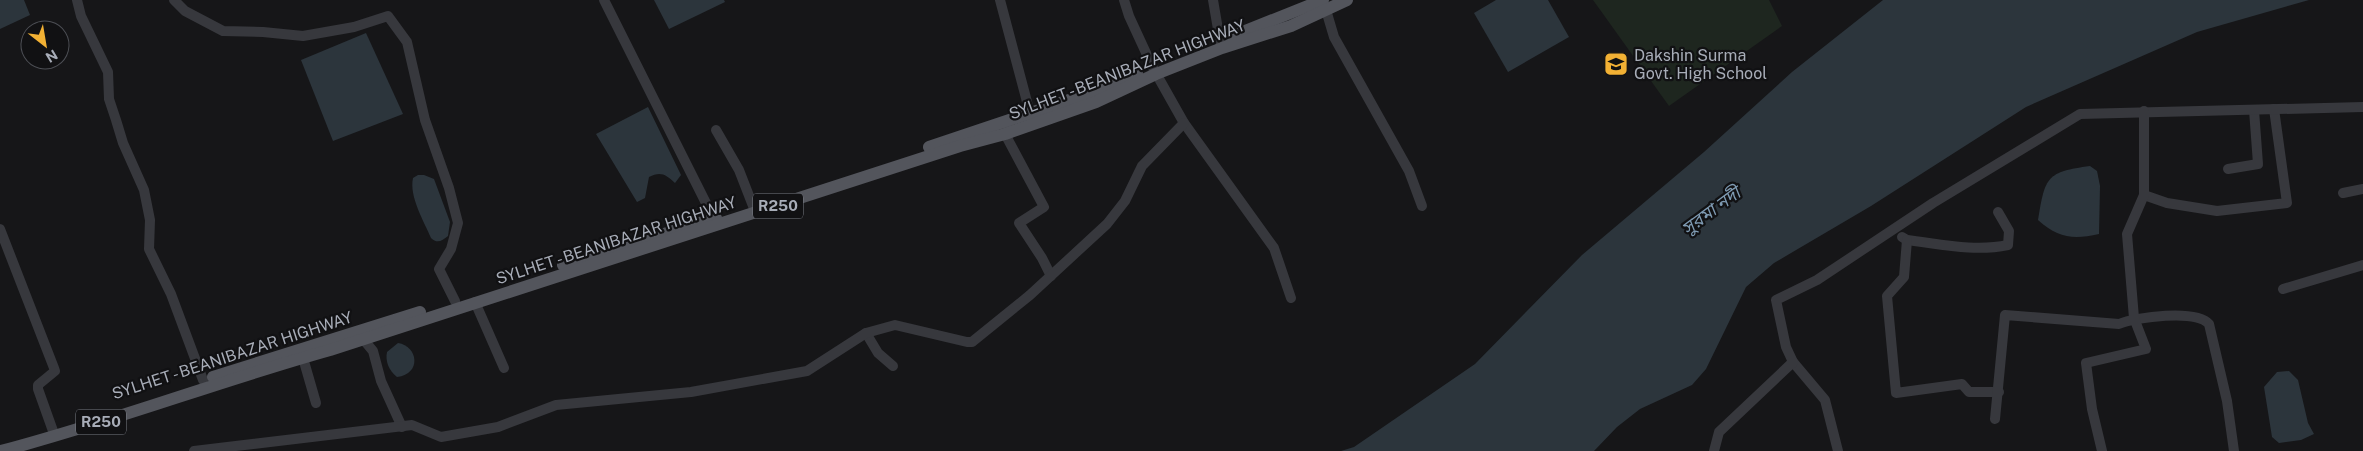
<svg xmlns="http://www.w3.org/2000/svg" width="2363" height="451" viewBox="0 0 2363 451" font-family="'Public Sans','Noto Sans Bengali',sans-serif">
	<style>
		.park { fill: #1e261f }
		.water { fill: #2c353c }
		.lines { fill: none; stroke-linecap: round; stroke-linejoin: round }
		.minor { stroke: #37383d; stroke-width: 10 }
		.major { stroke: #53555c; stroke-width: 12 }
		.labels { text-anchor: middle; stroke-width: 4.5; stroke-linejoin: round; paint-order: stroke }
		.shield { fill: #111113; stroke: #7b7e86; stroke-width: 1 }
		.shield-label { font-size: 15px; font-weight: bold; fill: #a8adb8 }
		.poi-label { font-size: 16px; fill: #a8adb8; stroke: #111113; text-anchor: start }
		.street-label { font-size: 16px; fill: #a8adb8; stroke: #111113 }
		.water-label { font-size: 18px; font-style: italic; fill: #7f9bb3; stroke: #111113 }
	</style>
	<rect width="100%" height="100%" fill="#161618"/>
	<path class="park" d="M1593 0H1769L1782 26 1669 106Z"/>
	<g class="water">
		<path d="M0 0H24L30 15 0 29Z"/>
		<path d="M654 0H724L725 2 669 29Z"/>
		<path d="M1496 0H1548L1569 37 1508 72 1474 13Z"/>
		<path d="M1883 0H2309L2197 32 2026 107 1871 206 1774 263 1746 287 1706 369 1692 385 1640 409 1617 427 1594 451H1341L1354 447 1475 364 1582 255 1704 152 1792 72Z"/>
		<path d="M366 33 403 114 333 141 301 60Z"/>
		<path d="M648 107 681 175 675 183C666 174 660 171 649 177L645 198 637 202 596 134Z"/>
		<path d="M2090 166 2097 171 2100 186 2099 234C2073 240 2058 238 2038 220 2045 176 2047 172 2090 166Z"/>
		<path d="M418 175H424L434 179 450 222 448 236C442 241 437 244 431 238 424 221 409 197 413 178Z"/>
		<path d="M398 343C418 346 422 374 397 377 389 371 385 361 387 352Z"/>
		<path d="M2289 371 2298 380 2308 423 2314 434 2301 440 2279 443 2272 437 2264 387 2277 372Z"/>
	</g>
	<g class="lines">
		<g class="minor">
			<path d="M77 0 81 16 108 72 109 99 116 120 123 143 144 190 150 220 149 249 171 294 203 380"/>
			<path d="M174 0 185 11 223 31 263 32 303 36 354 27 388 16 407 42 425 120 449 188 458 223 451 249 439 269 455 301"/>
			<path d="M604 0 714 219"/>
			<path d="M1000 0 1030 113"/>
			<path d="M1124 0 1129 16 1153 68 1184 123 1274 248 1291 298"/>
			<path d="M1213 0 1220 41"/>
			<path d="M1326 10 1334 37 1409 171 1422 206"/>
			<path d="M1008 127 1005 134 1044 207 1019 223 1042 258 1051 276"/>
			<path d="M716 130 739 170 753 206"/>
			<path d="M2228 169 2258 164 2254 110"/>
			<path d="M2343 193 2363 189"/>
			<path d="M2144 195 2167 203 2217 211 2287 203 2274 109"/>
			<path d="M0 229 54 368 55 371 38 385V389L53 431"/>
			<path d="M1902 237 1907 240C1941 244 1974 252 2008 245L2009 231 1998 212"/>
			<path d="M1907 240 1904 277 1887 296 1896 393 1962 384 1969 392H1999"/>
			<path d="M2283 289 2363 265"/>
			<path d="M475 302 504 368"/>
			<path d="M866 333 878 353 893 366"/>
			<path d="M363 339 373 351 381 381 402 427"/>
			<path d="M303 358 316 403"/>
			<path d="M1793 362 1825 400 1838 451"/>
			<path d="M1995 419 2005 315 2119 324C2136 317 2196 309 2209 324L2227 401 2234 451"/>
			<path d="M194 451 412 425 441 437 498 427 556 405 691 392 807 371 866 333 895 325 967 342H972L1030 295 1107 224 1125 201 1142 166 1184 123"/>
			<path d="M1714 451 1719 432 1793 362 1786 347 1776 300 1817 280 1933 203 2080 114 2363 107"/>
			<path d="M2102 451 2092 409 2086 363 2146 349 2134 318 2127 234 2144 195V111"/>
		</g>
		<g class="major">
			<path d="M1230 37 1323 0"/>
			<path d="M929 147 1105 88 1137 74"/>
			<path d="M563 265 716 218"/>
			<path d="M213 377 420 312"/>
			<path d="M1 451C112 422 219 381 330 350L960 146 1005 134 1096 102 1156 74 1222 48 1291 26 1347 0"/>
		</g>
	</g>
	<defs>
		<g id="school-square" transform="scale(1.25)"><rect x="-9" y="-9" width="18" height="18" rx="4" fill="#f2b134" stroke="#111113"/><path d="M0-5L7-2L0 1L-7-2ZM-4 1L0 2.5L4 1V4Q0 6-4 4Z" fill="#111"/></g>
	</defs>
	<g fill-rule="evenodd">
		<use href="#school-square" x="1616" y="64"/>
	</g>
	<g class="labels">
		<g class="shield">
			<rect x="753" y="193.5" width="50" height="25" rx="4"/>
			<rect x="76" y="409.5" width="50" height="25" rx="4"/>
		</g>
		<g class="shield-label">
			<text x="778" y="211">R250</text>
			<text x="101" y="427">R250</text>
		</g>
		<g class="poi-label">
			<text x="1634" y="61">Dakshin Surma<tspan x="1634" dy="18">Govt. High School</tspan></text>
		</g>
		<g class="street-label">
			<text transform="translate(1127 69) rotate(-21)" y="6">SYLHET - BEANIBAZAR HIGHWAY</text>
			<text transform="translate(616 240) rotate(-18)" y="6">SYLHET - BEANIBAZAR HIGHWAY</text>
			<text transform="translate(232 355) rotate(-18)" y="6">SYLHET - BEANIBAZAR HIGHWAY</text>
		</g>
		<g class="water-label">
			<text transform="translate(1711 211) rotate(-36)" y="6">সুরমা নদী</text>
		</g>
	</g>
	<g transform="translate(45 45) rotate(149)"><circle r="24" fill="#111113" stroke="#4d4f55"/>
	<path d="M0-4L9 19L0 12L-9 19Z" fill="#f2b134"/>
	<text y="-8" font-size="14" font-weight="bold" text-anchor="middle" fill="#a8adb8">N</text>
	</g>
</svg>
